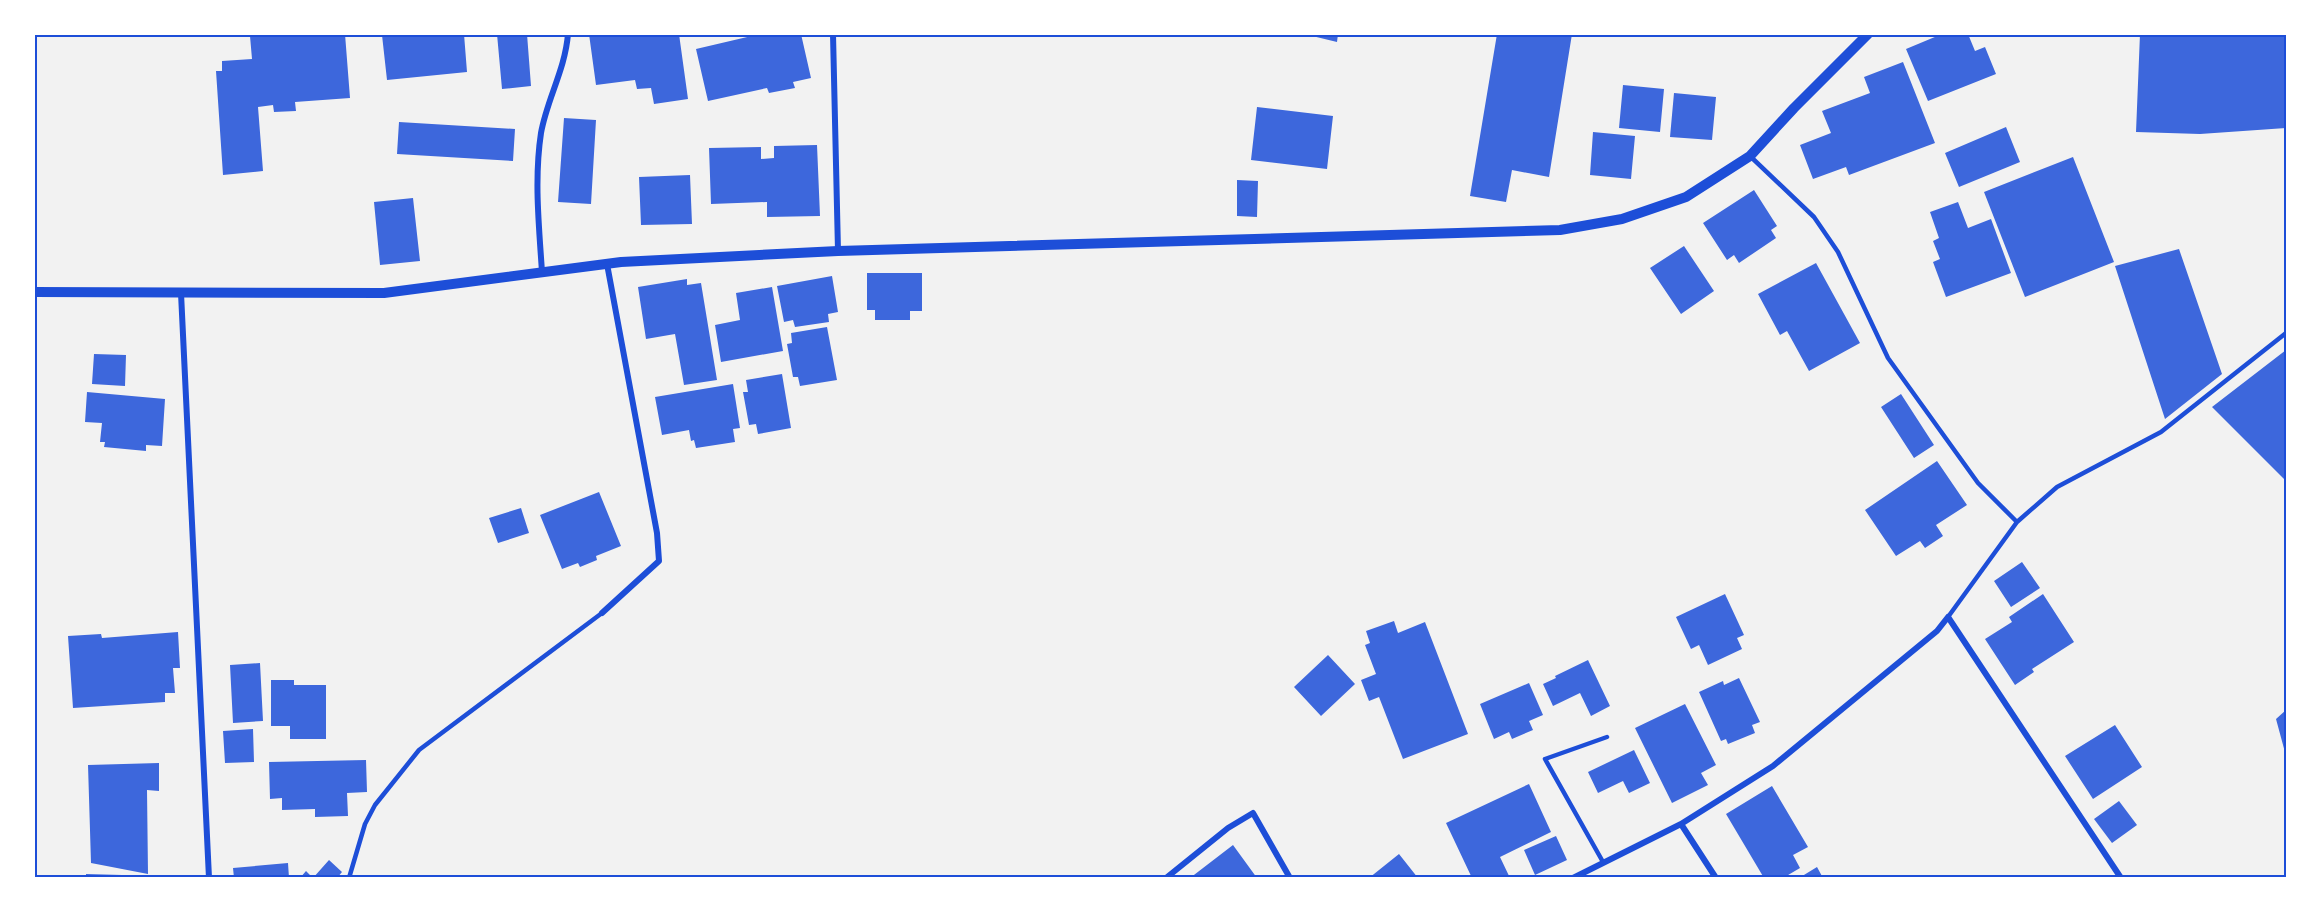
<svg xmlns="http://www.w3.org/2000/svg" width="2321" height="912" font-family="Figtree,sans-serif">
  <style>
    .building { fill: #3d67dc }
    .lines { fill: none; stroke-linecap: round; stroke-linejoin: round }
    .service { stroke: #1d4ed8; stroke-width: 4.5 }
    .minor { stroke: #1d4ed8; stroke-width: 6 }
    .tertiary { stroke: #1d4ed8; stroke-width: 10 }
    .neatline { fill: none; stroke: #1d4ed8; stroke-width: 2 }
  </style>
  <rect width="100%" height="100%" fill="#f2f2f2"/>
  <path class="building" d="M261 34H345L350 98 295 102 296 111 274 112 273 105 258 107 263 171 223 175 216 71H222V61L252 59 250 36Z
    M464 34 467 72 387 80 382 35Z
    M497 34H527L531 86 502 89Z
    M589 34H679L688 99 654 104 651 88 637 89 635 80 596 85Z
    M760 34H801L811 78 793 82 795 88 769 93 767 88 708 101 696 49Z
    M1304 34H1338L1337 42Z
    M1497 34H1572L1549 177 1512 170 1506 202 1470 196Z
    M1942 34H1968L1975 51 1985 47 1996 74 1928 101 1906 49Z
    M2140 34H2286V128L2200 134 2136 132Z
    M1903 62 1935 143 1849 175 1846 167 1813 179 1800 145 1831 133 1822 111 1870 93 1864 77Z
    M1623 85 1664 89 1660 132 1619 128Z
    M1674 93 1716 97 1712 140 1670 137Z
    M1257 107 1333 116 1327 169 1251 160Z
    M564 118 596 120 591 204 558 202Z
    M399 122 515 129 513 161 397 154Z
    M2006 127 2020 162 1959 187 1945 153Z
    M1593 132 1635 136 1631 179 1590 175Z
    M817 145 820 216 767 217V202L711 204 709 148 761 147V159L774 158V146Z
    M2073 157 2114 262 2025 297 1984 192Z
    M690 175 692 224 641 225 639 177Z
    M1237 180 1258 181 1257 217 1237 216Z
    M1754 190 1777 226 1771 230 1776 238 1739 263 1734 255 1727 260 1703 223Z
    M413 198 420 261 380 265 374 202Z
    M1958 202 1968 228 1991 219 2011 273 1946 297 1933 262 1940 259 1933 241 1939 238 1930 212Z
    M1684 246 1714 291 1681 314 1650 268Z
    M2179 249 2222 374 2165 419 2115 266Z
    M1816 263 1860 343 1809 371 1787 331 1780 335 1758 294Z
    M867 273H922V311H910V320H875V310H867Z
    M832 276 838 312 828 314 829 322 795 327 793 320 784 322 777 286Z
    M687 279V285L701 283 717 380 684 385 675 334 646 339 638 287Z
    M772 287 783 351 721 362 715 325 740 320 736 293Z
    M827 327 837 380 800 386 798 377H793L787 344 792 343 791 333Z
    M2286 350V481L2212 407Z
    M94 354 126 355 125 386 92 384Z
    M782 374 791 428 758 434 756 424 749 425 743 392H748L746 380Z
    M733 384 740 428 733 429 735 442 696 448 694 440 691 441 689 430 662 435 655 397Z
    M87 392 165 399 162 446 146 445V451L104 447 105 442H100L102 423 85 422Z
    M1901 394 1934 445 1914 458 1881 407Z
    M1937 461 1967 505 1936 525 1943 536 1925 548 1920 541 1896 556 1865 510Z
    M599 492 621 546 596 556 597 560 580 567 578 563 562 569 540 515Z
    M521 508 529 533 498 543 489 518Z
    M2022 562 2040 588 2011 607 1994 581Z
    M1725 594 1744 635 1737 638 1742 649 1708 665 1699 645 1691 649 1676 617Z
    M2043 594 2074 642 2032 669 2034 672 2015 685 1985 639 2012 622 2009 617Z
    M1394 621 1398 633 1425 622 1468 734 1403 759 1379 697 1369 701 1361 680 1376 674 1365 645 1370 643 1366 631Z
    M178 632 180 668H173L175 693H165V702L73 708 68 636 101 634 102 638Z
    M1328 655 1355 684 1321 716 1294 687Z
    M1588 660 1610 706 1591 716 1580 693 1553 706 1543 684 1556 678 1555 676Z
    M260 663 263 721 233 723 230 665Z
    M1739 678 1760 722 1752 725 1755 733 1728 744 1726 739 1721 741 1699 692 1723 681 1724 685Z
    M271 680H294V685H326V739H290V726H271Z
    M1529 683 1543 715 1529 721 1533 730 1512 739 1509 732 1494 739 1480 704Z
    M1685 704 1716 765 1701 773 1708 785 1672 803 1635 728Z
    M2286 710V756L2276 719Z
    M2115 725 2142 767 2093 799 2065 756Z
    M253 729 254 762 225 763 223 731Z
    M1634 750 1650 783 1629 793 1623 781 1598 793 1588 772Z
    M366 760 367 792 347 793 348 816 315 817V809L282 810V798L270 799 269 762Z
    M159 763V791L147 790 148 874 91 863 88 765Z
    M1529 784 1551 832 1500 857 1510 878H1472L1446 823Z
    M1772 786 1808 847 1793 855 1800 868 1783 878H1764L1726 814Z
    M2119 801 2137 825 2112 843 2094 819Z
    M1556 836 1567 860 1535 875 1524 850Z
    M1233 845 1257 878H1190Z
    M1399 854 1418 878H1369Z
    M329 860 342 872 337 878H313Z
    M288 863 289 878H234L233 868Z
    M1817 867 1823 878H1799Z
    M306 871 313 878H300Z
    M86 874 122 875V878H86Z"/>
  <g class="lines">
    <path class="service" d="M1751 157 1814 217 1838 252 1888 358 1978 483 2017 522 1948 617
      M2017 522 2057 487 2161 432 2286 333
      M1603 862 1545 759 1607 737
      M349 878 365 824 375 805 419 750 602 613"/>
    <path class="minor" d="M833 34 838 251
      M542 272C539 226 534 179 541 133 547 99 565 70 568 34
      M181 293 209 878
      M602 613 659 561 657 533 607 264
      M1681 824 1773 766 1937 631 1948 617 2121 878
      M1166 878 1228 828 1253 813 1290 878
      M1573 878 1681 824 1716 878"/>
    <path class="tertiary" d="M34 292 384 293 621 262 838 251 1560 230 1622 219 1686 197 1750 156 1794 108 1868 34"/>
  </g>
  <rect width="2321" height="912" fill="none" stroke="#ffffff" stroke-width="72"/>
  <rect x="36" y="36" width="2249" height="840" class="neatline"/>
</svg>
